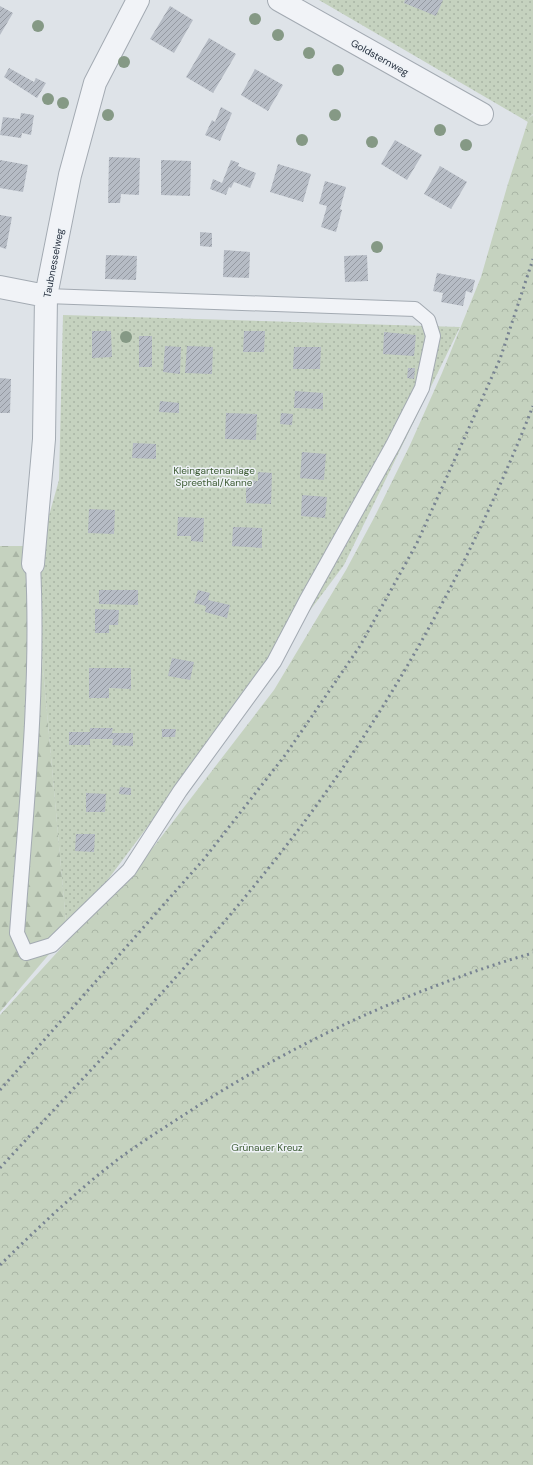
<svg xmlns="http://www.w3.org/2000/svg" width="533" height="1465" font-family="'DM Sans',sans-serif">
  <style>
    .forest { fill: url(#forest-firs) }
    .park { fill: url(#park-crowns) }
    .garden { fill: url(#garden-dots) }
    .building { fill: url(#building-hatch) }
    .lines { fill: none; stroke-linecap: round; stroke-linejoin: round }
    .service-casing { stroke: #a3aab2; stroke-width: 16 }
    .minor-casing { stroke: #a3aab2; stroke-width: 24 }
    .service { stroke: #f1f3f7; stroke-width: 14 }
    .minor { stroke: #f1f3f7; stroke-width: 22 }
    .rail { stroke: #788392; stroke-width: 3; stroke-dasharray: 2 4; stroke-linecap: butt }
    .tree { fill: #859985 }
    .labels { text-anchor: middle; stroke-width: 3; stroke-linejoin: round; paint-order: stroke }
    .street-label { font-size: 10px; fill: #273140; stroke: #eef2f6 }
    .park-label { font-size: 10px; fill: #3d5c34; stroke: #eef2f6 }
  </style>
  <defs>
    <pattern id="forest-firs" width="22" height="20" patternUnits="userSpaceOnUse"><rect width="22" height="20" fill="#c5d2bf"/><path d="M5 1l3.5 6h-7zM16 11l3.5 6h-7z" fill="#a9b5a5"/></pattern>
    <pattern id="park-crowns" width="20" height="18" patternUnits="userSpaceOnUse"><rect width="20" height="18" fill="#c5d2bf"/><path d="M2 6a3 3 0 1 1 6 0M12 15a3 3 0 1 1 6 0" fill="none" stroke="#a9b5a5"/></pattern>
    <pattern id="garden-dots" width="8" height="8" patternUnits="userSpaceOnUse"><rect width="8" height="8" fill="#c5d2bf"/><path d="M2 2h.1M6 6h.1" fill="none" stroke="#a9b5a5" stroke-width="1.8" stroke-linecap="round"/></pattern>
    <pattern id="building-hatch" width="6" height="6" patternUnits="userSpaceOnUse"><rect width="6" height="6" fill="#b6bcc5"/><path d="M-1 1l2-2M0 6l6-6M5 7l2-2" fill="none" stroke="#9499a1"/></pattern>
  </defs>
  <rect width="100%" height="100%" fill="#dee3e8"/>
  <path class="forest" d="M0 546H26L34 569 67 933 0 1012Z"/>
  <path class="park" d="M533 115V1465H0V1015L155 845 274 690 346 570 375 516 410 445 442 373 481 277 507 187 529 118Z"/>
  <path class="garden" d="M319 0H533V114L529 118 528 122Z
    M63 315 460 327 344 565 67 934 34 569 59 480Z"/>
  <path class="building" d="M405 0H443L436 16 404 3Z
    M0 6 13 13 0 35Z
    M170 6 193 20 174 53 150 39Z
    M209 38 236 54 213 93 186 77Z
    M9 68 34 82 36 78 46 83 37 98 4 77Z
    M255 69 283 85 268 111 241 95Z
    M221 107 232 113 220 141 205 135 212 120 215 122Z
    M21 113 34 115 31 135 22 133 21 138 0 135 3 117 20 119Z
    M395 140 422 155 407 180 381 164Z
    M109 157 140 158 139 195 121 194 120 203H108Z
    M0 160 28 165 23 192 0 188Z
    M161 160 191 161 190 196 161 195Z
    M231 160 239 163 238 166 256 173 250 188 234 182 231 188 229 187 226 195 210 189 213 179 222 183Z
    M278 164 311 174 303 202 270 192Z
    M440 166 467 182 451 209 424 194Z
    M325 181 346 187 340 209 342 210 336 232 321 227 327 206 319 204Z
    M0 215 12 217 6 249 0 247Z
    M200 232 212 233V247L200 246Z
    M224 250 250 252 249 278 223 277Z
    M106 255 137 256 136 280 105 279Z
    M367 255 368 281 345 282 344 256Z
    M437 273 475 280 472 293 466 291 463 306 441 302 443 293 433 291Z
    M92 331H111L112 357 92 358Z
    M244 331H265L264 352H243Z
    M384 332 416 335 414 356 383 354Z
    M139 336H152V367H139Z
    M165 346 181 347 180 374 163 372Z
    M187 346 213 347 212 374 185 373Z
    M294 347H321L320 369H293Z
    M408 368H415L414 379 407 378Z
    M0 378 11 379 10 413H0Z
    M295 391 323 393V409L294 408Z
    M160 401 179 403V413L159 412Z
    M226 413 257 414 256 440 225 439Z
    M281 413 293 414 292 425 280 424Z
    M133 443 156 444V459L132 458Z
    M302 452 326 454 324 480 300 478Z
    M258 472 272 473 271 504 246 503V480L258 481Z
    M302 495 327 497 325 518 301 516Z
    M89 509 115 510 114 534 88 533Z
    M178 517 204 518 203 542 191 541V536H177Z
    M233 527 262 528V548L232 546Z
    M99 590H138V605L99 604Z
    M198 590 210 593 208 600 230 605 227 618 205 612 206 606 194 603Z
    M95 609 119 610 118 625H109V633H95Z
    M172 658 194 662 190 680 168 676Z
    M89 668H131V689L109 688V698H89Z
    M90 728H113L112 733H133V746L112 745 113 739H90V745H69V732H90Z
    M162 729H176L175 737H162Z
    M120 787 131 788V795L119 794Z
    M86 793 106 794 105 812H86Z
    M76 834H95L94 852 75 851Z"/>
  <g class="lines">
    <defs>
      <path id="service" d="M33 564C39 687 26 811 17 933L26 953 52 945 129 870 180 791 274 662 306 601 393 445 422 388 433 336 428 320 415 309 46 296"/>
      <path id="minor" d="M279 0 482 114
        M0 287 46 296
        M33 564 44 439 46 296 70 175 95 83 138 0"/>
    </defs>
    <use href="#service" class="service-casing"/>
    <use href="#minor" class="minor-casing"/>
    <use href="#service" class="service"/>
    <use href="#minor" class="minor"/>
    <path class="rail" d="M0 1090 204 859 286 754 360 646 417 543 500 359 533 259
      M0 1168C101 1058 209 948 299 829 396 700 474 556 533 406
      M0 1265C36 1230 72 1195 112 1164 136 1145 164 1128 190 1111 268 1060 350 1018 438 985 469 973 501 962 533 953"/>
  </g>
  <g class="tree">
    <circle cx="255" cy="19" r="6"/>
    <circle cx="38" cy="26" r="6"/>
    <circle cx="278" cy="35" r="6"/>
    <circle cx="309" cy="53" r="6"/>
    <circle cx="124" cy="62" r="6"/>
    <circle cx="338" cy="70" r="6"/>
    <circle cx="48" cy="99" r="6"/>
    <circle cx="63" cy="103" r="6"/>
    <circle cx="108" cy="115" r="6"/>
    <circle cx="335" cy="115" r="6"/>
    <circle cx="440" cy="130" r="6"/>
    <circle cx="302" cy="140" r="6"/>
    <circle cx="372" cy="142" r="6"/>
    <circle cx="466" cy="145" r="6"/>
    <circle cx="377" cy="247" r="6"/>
    <circle cx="126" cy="337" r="6"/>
  </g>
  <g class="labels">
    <g class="street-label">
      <text transform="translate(380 57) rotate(29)" y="4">Goldsternweg</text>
      <text transform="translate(53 263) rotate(-79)" y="4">Taubnesselweg</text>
    </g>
    <g class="park-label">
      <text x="214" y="474">Kleingartenanlage<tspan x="214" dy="12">Spreethal/Kanne</tspan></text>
      <text x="267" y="1151">Grünauer Kreuz</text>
    </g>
  </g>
</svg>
